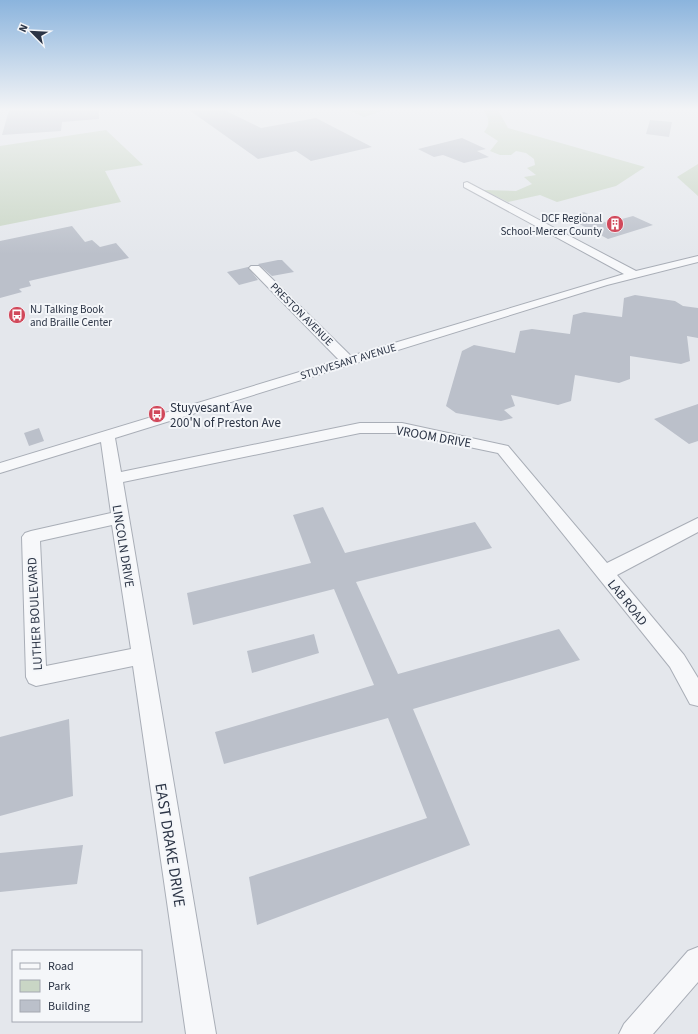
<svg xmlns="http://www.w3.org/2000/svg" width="698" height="1034" font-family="'Source Sans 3',sans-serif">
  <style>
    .green { fill: #c9d6c5 }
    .building { fill: #bbc0ca }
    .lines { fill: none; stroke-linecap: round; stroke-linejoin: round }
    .street-casing { stroke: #a9aeb7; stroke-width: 2 }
    .street { fill: #f7f8fa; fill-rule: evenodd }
    .labels { text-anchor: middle; stroke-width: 4; stroke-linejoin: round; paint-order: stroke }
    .far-poi-label { font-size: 11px; fill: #2b3445; stroke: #f4f6f9; text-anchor: end }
    .far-street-label { font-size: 11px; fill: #2b3445; stroke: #f4f6f9 }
    .poi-label { font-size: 13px; fill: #2b3445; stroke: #f4f6f9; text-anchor: start }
    .street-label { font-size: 13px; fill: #2b3445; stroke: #f4f6f9 }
    .near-street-label { font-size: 16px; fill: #2b3445; stroke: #f4f6f9 }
  </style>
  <rect width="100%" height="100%" fill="#e4e7ec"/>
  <path class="green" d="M348 110H385L364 117Z
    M483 110H498L508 128 645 167 616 186 557 202 540 195 508 202 483 190 516 191 532 184 524 177 536 175 527 168 535 165 534 159 526 153 516 151 511 155H500L490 151 498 141 484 132C491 124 489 117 483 110Z
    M106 130 143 165 105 171 121 202 0 226V146Z
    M698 164V196L677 177Z"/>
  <path class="building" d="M9 110H99V119L62 122 61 131 2 135Z
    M189 110H224L261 128 316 118 372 147 311 161 296 151 258 159Z
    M650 120 672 122 669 137 646 134Z
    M462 138 486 149 477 151 489 157 464 163 443 155 434 157 418 149Z
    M584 212 607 223 633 216 653 225 608 239 566 217Z
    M72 226 85 242 92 240 100 247 116 243 129 258 29 281 31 286 19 289 22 292 0 298V241Z
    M278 260H282L294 272 272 276 258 264Z
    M248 267 258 280 239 285 227 272Z
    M635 295 675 301 683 306 698 308V338L687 336 690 361 681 364 630 356V379L619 383 575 375 571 401 558 405 511 395 515 406 504 410 513 418 501 421 456 413 446 406 462 351 474 345 515 353 520 331 532 329 570 334 573 315 584 312 622 317 624 298Z
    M698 404V441L689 444 654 419Z
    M39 428 44 441 29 446 24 433Z
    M323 507 345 553 475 522 492 548 356 582 398 674 559 629 580 660 413 709 470 845 257 925 249 877 427 818 388 718 224 764 215 732 374 685 334 589 193 625 187 593 311 563 293 515Z
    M314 634 319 653 252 673 247 651Z
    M69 719 73 796 0 816V737Z
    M83 845 77 884 0 892V853Z"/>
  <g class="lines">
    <defs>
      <path id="street" d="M467 182 636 271 698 256V262L607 285 115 438 121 472 360 423H402L508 446 607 563 698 518V532L617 575 684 655 698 678V706L690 704 670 667 498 453 402 433H360L123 482 216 1034H186L133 666 36 686 29 683 26 677 22 537 25 533 31 531 111 513 101 442 0 473V463L339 360 251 270 249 268 251 266H259L351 356 624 274 464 187V183ZM112 525 131 649 46 666 40 541Z
        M698 947V982L653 1034H619L624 1024 688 951Z"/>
    </defs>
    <use href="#street" class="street-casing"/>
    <use href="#street" class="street"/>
  </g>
  <linearGradient id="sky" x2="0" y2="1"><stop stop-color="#8bb4dd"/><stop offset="0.43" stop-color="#f3f4f6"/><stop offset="1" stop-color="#f3f4f6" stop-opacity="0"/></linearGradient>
  <rect width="698" height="254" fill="url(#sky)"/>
  <defs>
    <symbol id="building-disc" viewBox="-11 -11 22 22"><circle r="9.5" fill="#d1495b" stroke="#f4f6f9"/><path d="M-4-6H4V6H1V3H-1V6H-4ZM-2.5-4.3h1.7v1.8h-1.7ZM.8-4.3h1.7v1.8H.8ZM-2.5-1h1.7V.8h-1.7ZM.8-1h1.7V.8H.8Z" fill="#fff"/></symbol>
    <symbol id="bus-disc" viewBox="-11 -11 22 22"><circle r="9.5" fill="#d1495b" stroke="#f4f6f9"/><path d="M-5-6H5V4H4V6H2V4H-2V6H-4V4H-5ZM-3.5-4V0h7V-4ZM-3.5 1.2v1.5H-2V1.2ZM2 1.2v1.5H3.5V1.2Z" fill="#fff"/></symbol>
  </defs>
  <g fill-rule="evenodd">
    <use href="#building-disc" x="605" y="214" width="20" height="20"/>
    <use href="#bus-disc" x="7" y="305" width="20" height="20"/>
    <use href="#bus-disc" x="147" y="404" width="20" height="20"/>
  </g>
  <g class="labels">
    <g class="far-poi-label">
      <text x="602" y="222">DCF Regional<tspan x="602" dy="13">School-Mercer County</tspan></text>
      <text x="30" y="313" text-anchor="start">NJ Talking Book<tspan x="30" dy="13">and Braille Center</tspan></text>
    </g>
    <g class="far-street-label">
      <text transform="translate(302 314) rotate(45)" y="4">PRESTON AVENUE</text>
      <text transform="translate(348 361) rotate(-17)" y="4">STUYVESANT AVENUE</text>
    </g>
    <g class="poi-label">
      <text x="170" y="412">Stuyvesant Ave<tspan x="170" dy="15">200'N of Preston Ave</tspan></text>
    </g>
    <g class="street-label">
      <text transform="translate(434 436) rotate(10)" y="5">VROOM DRIVE</text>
      <text transform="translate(124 546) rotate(81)" y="5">LINCOLN DRIVE</text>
      <text transform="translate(628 602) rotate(51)" y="5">LAB ROAD</text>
      <text transform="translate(34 614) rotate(-93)" y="5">LUTHER BOULEVARD</text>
    </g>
    <g class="near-street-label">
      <text transform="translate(171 845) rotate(81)" y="6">EAST DRAKE DRIVE</text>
    </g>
  </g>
  <rect x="12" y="950" width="130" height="72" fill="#f4f6f9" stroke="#a4a8b1"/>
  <rect x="20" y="963" width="20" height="6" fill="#f7f8fa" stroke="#a4a8b1"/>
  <text x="48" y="970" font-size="12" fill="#2b3445">Road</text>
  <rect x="20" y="980" width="20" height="12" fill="#c9d6c5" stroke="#a4a8b1"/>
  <text x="48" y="990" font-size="12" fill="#2b3445">Park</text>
  <rect x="20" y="1000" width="20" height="12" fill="#bbc0ca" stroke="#a4a8b1"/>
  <text x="48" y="1010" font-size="12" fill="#2b3445">Building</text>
  <g transform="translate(32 32) rotate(294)" stroke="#f4f6f9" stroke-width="3" paint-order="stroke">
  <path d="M0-3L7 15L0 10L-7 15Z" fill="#2b3445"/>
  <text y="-6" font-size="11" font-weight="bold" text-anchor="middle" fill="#2b3445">N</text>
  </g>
</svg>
